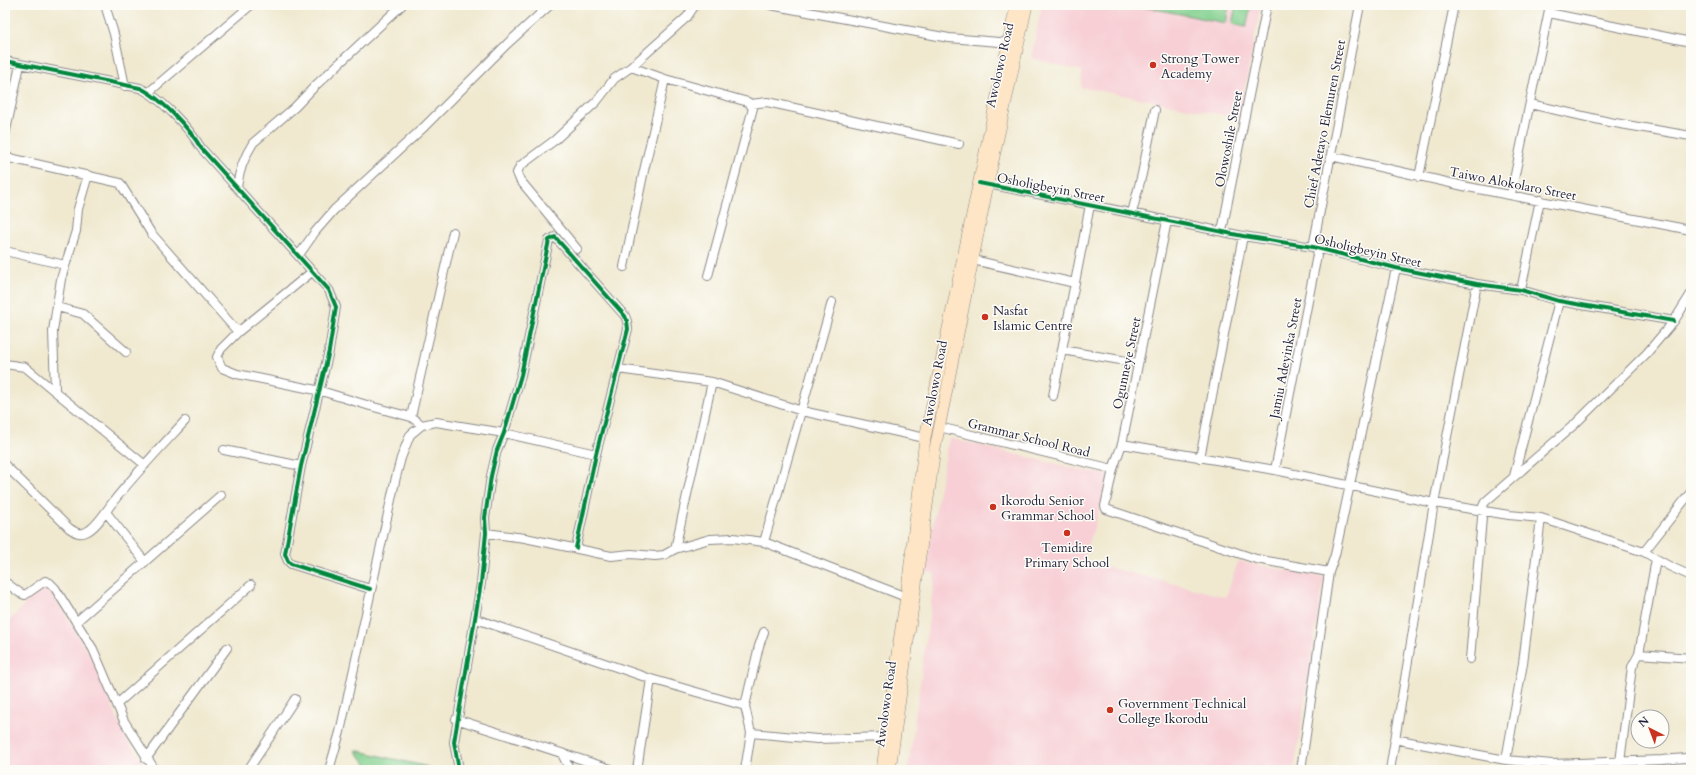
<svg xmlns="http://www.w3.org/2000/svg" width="1696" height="775" font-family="Cardo,serif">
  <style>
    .built { fill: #f7cfd5 }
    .green { fill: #82d08e; stroke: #527964 }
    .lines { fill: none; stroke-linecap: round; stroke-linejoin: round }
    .minor-casing { stroke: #898686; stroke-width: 10 }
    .secondary-casing { stroke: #898686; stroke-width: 12 }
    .minor { stroke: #fff; stroke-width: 8 }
    .secondary { stroke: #fde5c5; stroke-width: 11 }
    .cycleway-casing { stroke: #fdfcf7; stroke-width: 6 }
    .cycleway { stroke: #00873e; stroke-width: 4 }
    .poi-dot { fill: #c8321e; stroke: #fdfcf7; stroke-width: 1.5 }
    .labels { text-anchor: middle; stroke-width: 3; stroke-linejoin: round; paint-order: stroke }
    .poi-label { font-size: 13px; fill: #22223b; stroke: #fdfcf7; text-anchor: start }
    .street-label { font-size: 13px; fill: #22223b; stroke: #fdfcf7 }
  </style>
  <rect width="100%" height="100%" fill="#fdfcf7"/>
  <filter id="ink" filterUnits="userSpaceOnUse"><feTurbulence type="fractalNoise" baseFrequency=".025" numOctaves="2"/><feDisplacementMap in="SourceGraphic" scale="8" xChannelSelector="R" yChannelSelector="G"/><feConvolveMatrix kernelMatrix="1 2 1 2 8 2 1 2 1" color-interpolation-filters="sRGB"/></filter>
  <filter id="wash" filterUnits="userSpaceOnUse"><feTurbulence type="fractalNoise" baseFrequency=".012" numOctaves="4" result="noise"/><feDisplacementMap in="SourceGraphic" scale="16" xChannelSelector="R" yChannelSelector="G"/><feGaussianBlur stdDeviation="0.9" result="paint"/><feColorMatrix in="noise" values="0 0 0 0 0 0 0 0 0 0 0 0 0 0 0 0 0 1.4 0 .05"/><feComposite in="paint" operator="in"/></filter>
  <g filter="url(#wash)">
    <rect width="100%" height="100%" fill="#f0e9d0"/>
    <path class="built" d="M1042 5H1261L1239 118 1081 87 1082 71 1031 58Z
      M949 438 1086 471 1108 474 1098 515 1083 561 1226 597 1238 561 1324 577 1294 770H908L935 574 926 572 932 529Z
      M45 584 53 593 92 659 126 738 148 770H5V625Z"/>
    <path class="green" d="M1134 5H1229L1226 23Z
      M1236 5H1251L1246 27 1232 24Z
      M355 750 428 767 430 770H371Z"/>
  </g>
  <g filter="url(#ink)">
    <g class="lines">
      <defs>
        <path id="minor" d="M105 5 114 34 125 86
          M770 5 949 38 1012 43
          M1549 13 1691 42
          M5 61 140 88C160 97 190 129 201 148L329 290 336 307 329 351 301 466 285 554 288 561 291 564 370 589
          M631 67 665 79 748 102 753 108 708 276
          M149 92 251 5
          M751 104 767 102 959 144
          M1530 104 1609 122 1691 136
          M5 135 20 65
          M1331 156 1468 187 1691 230
          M5 157 120 183 151 233 238 332
          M1419 177 1454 5
          M983 183 1243 236 1313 247 1396 268 1477 284 1521 290 1559 301 1674 321
          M237 187C239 171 244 157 253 143L295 107 316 85 402 5
          M1511 194 1550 5
          M1132 213 1142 174 1155 110
          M1167 221 1122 444 1113 469 1105 506 1106 509 1256 559 1329 572
          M1222 231 1267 5
          M1313 247 1360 5
          M577 249 520 180 517 173 520 166 555 140 597 101 614 79 631 67 687 17 695 5
          M5 251 65 265
          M299 255 315 232 334 210 424 127 507 44 550 5
          M973 260 1075 283
          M624 267 643 175 665 79
          M313 271 238 332 221 349 217 357 222 368 237 374 321 391 370 406 411 417 422 425
          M1521 290 1540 200
          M57 307 83 314 126 352
          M1062 350 1138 363
          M5 364 25 367 145 465
          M618 369 712 382 802 411 925 438
          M55 390 53 331 61 279 76 231 78 209 88 175
          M1053 396 1090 205
          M411 417 453 232
          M939 427 1113 469
          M1122 444 1275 470 1434 503 1509 515 1541 518 1644 552 1669 566 1691 576
          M224 450 301 466
          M1200 458 1243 236
          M5 465 69 528C75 532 79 535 86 532 97 527 105 512 113 502 135 474 160 448 185 421
          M1275 470 1318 250
          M1514 476 1559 301
          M106 512 145 562
          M486 533 525 538 611 556 631 554 655 556 664 555 675 549 710 539 733 538 764 542 906 597
          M764 542 832 302
          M675 549 712 382
          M1644 552 1691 492
          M5 582 20 593 25 595 45 581 50 583 55 588 93 649 124 721 155 770
          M476 619 651 679 745 706
          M76 622 221 495
          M1639 654 1691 658
          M1470 659 1483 506 1485 502 1575 424 1647 353 1674 321 1691 294
          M117 704 251 585
          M456 719 614 770
          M751 733 817 739 887 737
          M1394 739 1506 760 1552 764 1662 760 1686 758 1691 756
          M562 754 570 770
          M146 759 227 648
          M1506 760 1523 663 1541 518
          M1620 762 1632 667 1639 654 1656 559
          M248 770 295 699
          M329 770 340 732 396 477 401 458 410 435 422 425 436 422 504 433 596 454
          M459 770 454 742 481 583 486 533 485 518 491 476 497 450 504 433 521 375 549 240 555 237 625 316 627 321 628 329 596 454 576 548
          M637 770 651 679
          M745 770 751 733 745 706 759 646 764 632
          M1301 770 1329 572 1335 555 1396 268
          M1390 770 1434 503 1477 284"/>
        <path id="secondary" d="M882 770 898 647 906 597 925 438 1016 5
          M890 770 935 449 988 184 1027 5"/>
      </defs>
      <use href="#minor" class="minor-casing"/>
      <use href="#secondary" class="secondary-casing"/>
      <use href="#minor" class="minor"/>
      <use href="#secondary" class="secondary"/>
      <defs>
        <path id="cycleway" d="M5 61 140 88C160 97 190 129 201 148L329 290 336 307 329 351 301 466 285 554 288 561 291 564 370 589
          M979 183 1243 236 1313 247 1396 268 1477 284 1521 290 1559 301 1674 321
          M459 770 454 742 481 583 486 533 485 518 491 476 497 450 504 433 521 375 549 240 555 237 625 316 627 321 628 329 596 454 576 548"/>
      </defs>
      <use href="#cycleway" class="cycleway-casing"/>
      <use href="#cycleway" class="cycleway"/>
    </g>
  </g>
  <g class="poi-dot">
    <circle cx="1153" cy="65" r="4"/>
    <circle cx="985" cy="317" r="4"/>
    <circle cx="993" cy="507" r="4"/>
    <circle cx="1067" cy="533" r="4"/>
    <circle cx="1110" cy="710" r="4"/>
  </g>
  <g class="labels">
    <g class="poi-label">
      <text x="1161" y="63">Strong Tower<tspan x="1161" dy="15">Academy</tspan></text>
      <text x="993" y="315">Nasfat<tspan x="993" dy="15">Islamic Centre</tspan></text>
      <text x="1001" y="505">Ikorodu Senior<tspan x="1001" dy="15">Grammar School</tspan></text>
      <text x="1067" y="552" text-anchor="middle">Temidire<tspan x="1067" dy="15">Primary School</tspan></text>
      <text x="1118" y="708">Government Technical<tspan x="1118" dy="15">College Ikorodu</tspan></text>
    </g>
    <g class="street-label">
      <text transform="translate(999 65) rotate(-77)" y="5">Awolowo Road</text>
      <text transform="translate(1324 124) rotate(-79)" y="5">Chief Adetayo Elemuren Street</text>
      <text transform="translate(1228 139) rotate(-79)" y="5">Olowoshile Street</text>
      <text transform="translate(1513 183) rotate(11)" y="5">Taiwo Alokolaro Street</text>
      <text transform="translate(1051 187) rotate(11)" y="5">Osholigbeyin Street</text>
      <text transform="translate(1368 250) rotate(13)" y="5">Osholigbeyin Street</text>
      <text transform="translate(1285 358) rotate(-79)" y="5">Jamiu Adeyinka Street</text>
      <text transform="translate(1126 363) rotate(-78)" y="5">Ogunneye Street</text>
      <text transform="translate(934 383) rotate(-79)" y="5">Awolowo Road</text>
      <text transform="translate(1029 437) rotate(14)" y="5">Grammar School Road</text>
      <text transform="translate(885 704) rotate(-82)" y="5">Awolowo Road</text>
    </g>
  </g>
  <rect width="1696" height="775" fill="none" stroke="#fdfcf7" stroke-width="20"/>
  <g transform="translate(1650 729) rotate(318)"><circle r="19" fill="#fdfcf7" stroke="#a5a5ac"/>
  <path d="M0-3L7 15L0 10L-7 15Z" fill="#c8321e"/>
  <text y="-6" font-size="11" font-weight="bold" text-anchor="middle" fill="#22223b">N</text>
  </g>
</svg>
